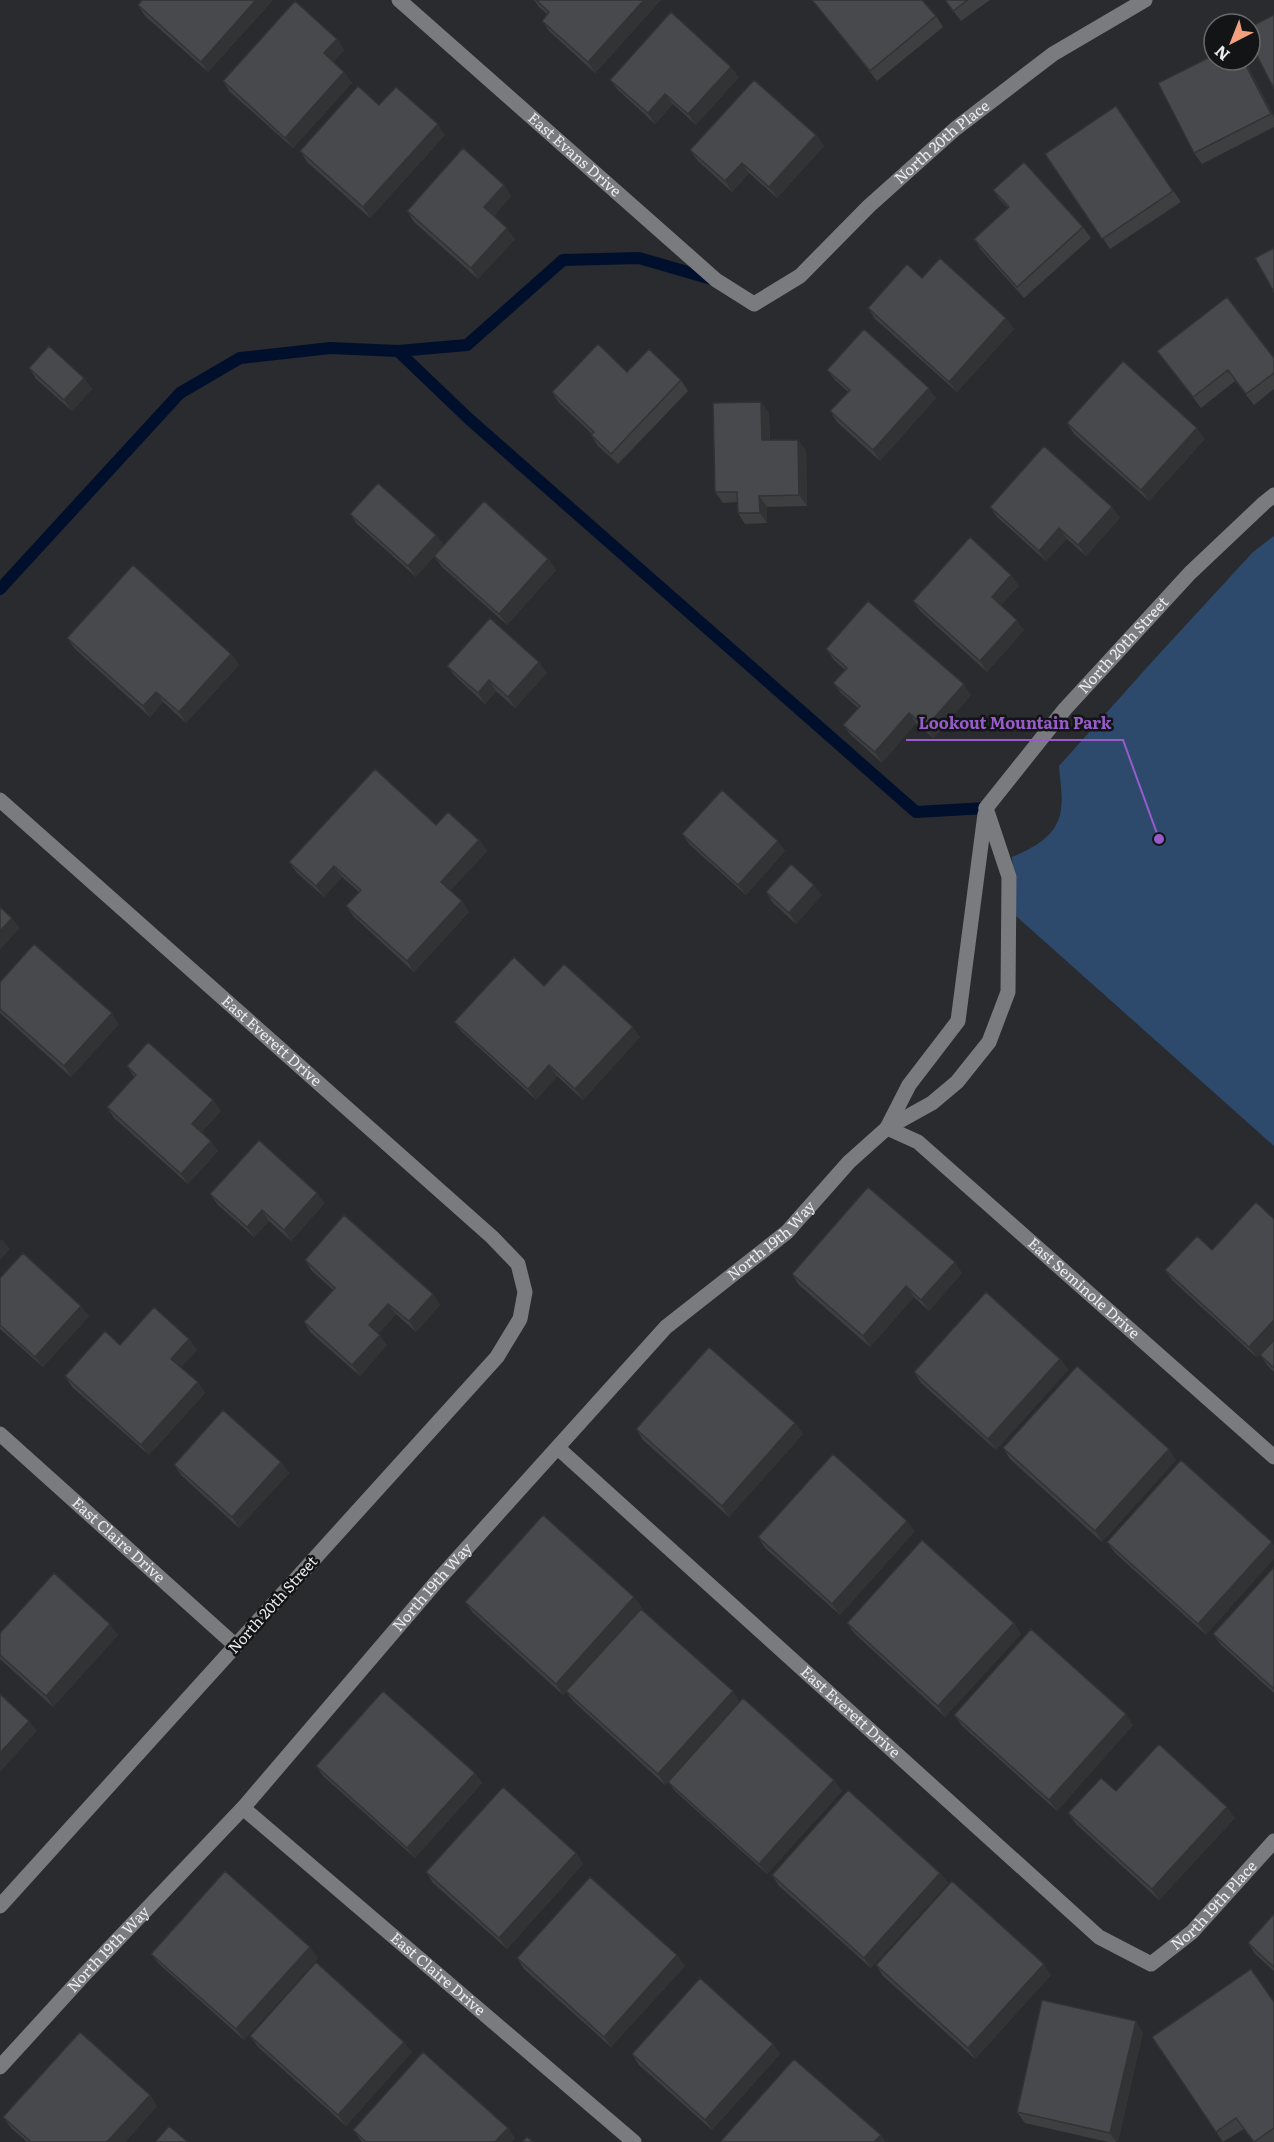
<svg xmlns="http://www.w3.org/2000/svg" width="1274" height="2142" font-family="Literata,serif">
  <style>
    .green { fill: #2d4a6d }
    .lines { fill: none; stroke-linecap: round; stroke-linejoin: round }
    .stream { stroke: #00102c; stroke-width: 12 }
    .minor { stroke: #797b7e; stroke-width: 15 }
    .wall { fill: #3d3f41 }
    .shaded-wall { fill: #323335 }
    .building { fill: #47494c; stroke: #323335; stroke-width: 1.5 }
    .labels { text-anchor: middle; stroke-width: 5; stroke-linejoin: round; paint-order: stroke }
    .street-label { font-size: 15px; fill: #eaebed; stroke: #131415 }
    .leader { fill: none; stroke: #975cca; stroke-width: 2 }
    .callout-dot { fill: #975cca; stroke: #131415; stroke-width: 2 }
    .callout-label { font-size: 16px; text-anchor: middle; font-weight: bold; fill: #975cca; stroke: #131415; stroke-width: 5; stroke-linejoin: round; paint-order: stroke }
  </style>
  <rect width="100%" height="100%" fill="#292b2e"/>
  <path class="green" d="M1274 536V1146L1016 916 1012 857C1033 848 1058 836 1061 809 1063 796 1060 780 1059 766L1150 664 1253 552Z"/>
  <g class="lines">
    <path class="stream" d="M398 351 469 419 916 812 986 808
      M0 589 180 393 240 358 330 348 398 351 467 345 563 260 639 258 715 280"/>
    <g class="minor">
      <path id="s1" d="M399 0 716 280 754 304 800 276 869 206 955 129 1053 54 1145 0"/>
      <path id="s2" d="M0 800 492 1237 518 1264 525 1292 520 1319 497 1357 0 1906"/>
      <path id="s3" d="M986 808 1065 709 1190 573 1264 503 1274 495"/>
      <path id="s4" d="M887 1128 918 1142 1274 1457"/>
      <path d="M887 1128 909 1085 958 1021 985 814"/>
      <path id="s5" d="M0 1434 236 1646"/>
      <path id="s6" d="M558 1448 1099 1937 1151 1964 1192 1932 1274 1841"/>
      <path id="s7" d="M243 1808 634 2142"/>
      <path id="s8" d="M0 2067 83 1976 243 1808 438 1580 666 1327 787 1232 849 1162 887 1128 932 1103 957 1082 989 1042 1008 992 1009 877 986 808"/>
    </g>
  </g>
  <path class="wall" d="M142 0H273L208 72 145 16 138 5Z
    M534 0H661L595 73 549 31 542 21 548 15 539 7Z
    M812 0 936 16 943 27 877 81Z
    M945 0H990L961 21Z
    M337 39 344 50 333 62 344 72 352 83 293 148 230 92 223 81Z
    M1214 60H1245L1274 116V127L1202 164 1194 153Z
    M739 77 696 125 673 104 655 124 618 90 610 80Z
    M379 105 445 135 370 218 307 162 300 151Z
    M1116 106 1181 202 1110 249 1045 154Z
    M816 135 824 146 777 198 749 173 732 192 698 161 690 150Z
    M504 185 511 196 494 216 515 239 478 279 414 222 407 211Z
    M993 190 1083 227 1091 238 1024 298 981 250 974 239 1008 208 1000 200Z
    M922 278 1006 318 1014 329 957 392 875 319 868 308Z
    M1157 351 1274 358V389L1254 405 1235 381 1201 408Z
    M29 368 84 378 92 389 72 411 36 379Z
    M827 370 936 398 880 461 837 422 830 411 848 392 835 380Z
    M627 372 681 380 688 391 618 464 598 446 591 435 592 434 559 403 552 392Z
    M761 402 769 413 770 440 806 450 807 506 767 507V523L745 524 738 513 737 502 723 503 715 492Z
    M1067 423 1205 439 1149 501 1074 434Z
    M990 507H1112L1120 518 1086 556 1067 539 1046 561 997 517Z
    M350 514 436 535 444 546 548 559 556 570 507 625 442 567 434 556 416 577 357 524Z
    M1011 575 1019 586 1001 605 1024 630 987 672 920 611 913 601Z
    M67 638 231 654 239 665 186 723 163 702 150 717 75 649Z
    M826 649 971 695 933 738 916 723 882 763 851 735 843 725 858 708 841 693 833 683 845 670 834 660Z
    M447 666 547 673 515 708 496 691 485 704 455 676Z
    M436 825 479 840 487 851 450 891 462 901 469 912 414 972 354 917 346 906 359 892 342 877 324 897 297 873 289 862Z
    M682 834 778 841 785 851 746 895 690 845Z
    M766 892 822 895 796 924 773 903Z
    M0 982 119 1024 71 1077 0 1013Z
    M544 986 640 1037 583 1100 557 1076 536 1100 462 1032 454 1022Z
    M127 1066 213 1100 221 1111 202 1132 218 1151 188 1184 114 1118 107 1107 134 1077Z
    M210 1194 325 1203 291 1241 269 1221 254 1237 218 1205Z
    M1212 1250 1257 1358 1173 1281 1165 1270Z
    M305 1260 433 1294 440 1305 416 1332 396 1314 378 1334 387 1345 360 1376 311 1333 304 1322 333 1290 312 1271Z
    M962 1273 929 1311 914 1297 870 1347 799 1285 792 1274Z
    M0 1278 89 1316 43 1367 0 1329Z
    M189 1339 197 1350 181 1367 198 1382 205 1393 149 1455 72 1387 65 1376 120 1345Z
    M1274 1340V1372L1268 1366 1260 1355Z
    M1060 1359 1068 1370 996 1450 921 1383 914 1372Z
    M795 1423 803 1434 729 1517 643 1440 636 1429Z
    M1003 1448 1176 1460 1102 1542 1010 1459Z
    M281 1462 289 1473 239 1528 182 1476 174 1465Z
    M915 1531 840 1615 765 1548 758 1537Z
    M1107 1542H1272L1206 1635 1115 1553Z
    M1274 1567V1693L1221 1645 1213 1634Z
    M634 1597 642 1608 641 1609 740 1702 834 1780 842 1791 767 1874 676 1792 668 1782 665 1785 574 1702 566 1692 563 1695 473 1613 465 1602Z
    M847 1623H1014L1021 1634 945 1717 854 1633Z
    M0 1633 118 1635 53 1707 0 1659Z
    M954 1715 1133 1725 1057 1811 962 1726Z
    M316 1766 475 1773 482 1783 415 1858 323 1776Z
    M1116 1791 1235 1818 1159 1900 1076 1824 1068 1813Z
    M576 1853 583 1864 507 1949 433 1883 426 1872Z
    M940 1873 948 1883 871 1968 779 1886 772 1875Z
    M1274 1914V1971L1255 1954 1248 1943Z
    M151 1954 318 1958 244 2040 159 1964Z
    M677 1955 685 1966 611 2047 524 1969 517 1958Z
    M876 1965 1051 1975 975 2059 883 1976Z
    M1274 2002V2142H1253L1244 2129 1223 2142 1152 2037Z
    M1143 2032 1118 2142H1108L1025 2123 1017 2112Z
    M250 2036 412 2052 346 2126 258 2047Z
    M773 2044 780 2054 712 2130 639 2065 632 2054Z
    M150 2095 157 2106 125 2142H27L11 2128 3 2117Z
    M353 2130 515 2138 512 2142H362Z"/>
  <path class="shaded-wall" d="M256 0H273L208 72 201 62Z
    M644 0H661L595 73 588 62Z
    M337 39 344 50 331 64 324 53Z
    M1243 60H1245L1274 116V118Z
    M731 67 739 77 696 125 688 114Z
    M344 72 352 83 293 148 285 138Z
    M665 94 673 104 655 124 648 113Z
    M438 124 445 135 370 218 363 207Z
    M816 135 824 146 777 198 769 187Z
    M742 163 749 173 732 192 725 181Z
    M504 185 511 196 492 218 484 207Z
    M507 228 515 239 478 279 471 268Z
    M1006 318 1014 329 957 392 949 382Z
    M84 378 92 389 72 411 64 400Z
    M929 388 936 398 880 461 873 450Z
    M761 402 769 413 770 451 762 440Z
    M1197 428 1205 439 1149 501 1141 490Z
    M798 440 806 450 807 506 799 495Z
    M759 496 767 507V523L760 513Z
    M1112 507 1120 518 1086 556 1078 545Z
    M1059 528 1067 539 1046 561 1039 551Z
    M436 535 444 546 416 577 408 566Z
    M548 559 556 570 507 625 499 614Z
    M1011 575 1019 586 999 607 992 597Z
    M1017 620 1024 630 987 672 980 661Z
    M231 654 239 665 186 723 179 712Z
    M539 662 547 673 515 708 508 697Z
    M489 680 496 691 485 704 478 693Z
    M964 684 971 695 933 738 926 727Z
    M156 692 163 702 150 717 143 706Z
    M909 713 916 723 882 763 875 752Z
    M479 840 487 851 448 893 441 882Z
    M778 841 785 851 746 895 738 885Z
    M334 866 342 877 324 897 316 886Z
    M814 885 822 895 796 924 789 913Z
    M462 901 469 912 414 972 407 961Z
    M12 918 20 928 0 950V931Z
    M112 1013 119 1024 71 1077 64 1066Z
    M633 1027 640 1037 583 1100 575 1089Z
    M549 1065 557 1076 536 1100 528 1089Z
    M213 1100 221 1111 200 1134 192 1124Z
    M211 1141 218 1151 188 1184 181 1174Z
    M317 1193 325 1203 291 1241 284 1230Z
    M262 1210 269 1221 254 1237 247 1227Z
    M2 1239 10 1249 0 1260V1241Z
    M955 1262 962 1273 929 1311 921 1300Z
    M906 1286 914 1297 870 1347 863 1336Z
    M433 1294 440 1305 416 1332 409 1321Z
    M388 1304 396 1314 376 1336 369 1325Z
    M81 1306 89 1316 43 1367 35 1357Z
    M1274 1320V1339L1257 1358 1249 1347Z
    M380 1335 387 1345 360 1376 352 1365Z
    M189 1339 197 1350 179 1370 171 1359Z
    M1060 1359 1068 1370 996 1450 988 1439Z
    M198 1382 205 1393 149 1455 141 1445Z
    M795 1423 803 1434 729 1517 722 1506Z
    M1169 1449 1176 1460 1102 1542 1095 1531Z
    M281 1462 289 1473 239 1528 232 1517Z
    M907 1521 915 1531 840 1615 832 1604Z
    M1272 1542 1274 1545V1559L1206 1635 1198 1624Z
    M634 1597 642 1608 563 1695 556 1684Z
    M1014 1623 1021 1634 945 1717 938 1706Z
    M110 1624 118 1635 53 1707 46 1696Z
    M733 1691 740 1702 665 1785 658 1774Z
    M1126 1714 1133 1725 1057 1811 1049 1800Z
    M29 1721 37 1731 0 1772V1753Z
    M475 1773 482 1783 415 1858 407 1848Z
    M834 1780 842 1791 767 1874 759 1864Z
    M1227 1807 1235 1818 1159 1900 1152 1889Z
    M576 1853 583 1864 507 1949 499 1938Z
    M940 1873 948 1883 871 1968 864 1958Z
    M310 1947 318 1958 244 2040 236 2029Z
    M677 1955 685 1966 611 2047 604 2037Z
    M1044 1964 1051 1975 975 2059 968 2048Z
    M1136 2021 1143 2032 1118 2142H1116L1110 2133Z
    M404 2042 412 2052 346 2126 338 2115Z
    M773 2044 780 2054 712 2130 705 2120Z
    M150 2095 157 2106 125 2142H107Z
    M508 2128 515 2138 512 2142H495Z
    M881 2135 886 2142H874Z"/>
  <path class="building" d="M142 0H256L201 62 138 5Z
    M536 0H644L588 62 542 21 549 12Z
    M812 0H922L936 16 870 71Z
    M945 0H968L953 11Z
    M295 1 337 39 324 53 344 72 285 138 223 81Z
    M671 12 731 67 688 114 665 94 648 113 610 80Z
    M1274 15V89L1250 42V27Z
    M1214 55V60H1243L1271 114 1194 153 1158 83Z
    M754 80 816 135 769 187 742 163 725 181 690 150Z
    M358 86 379 105 396 87 438 124 363 207 300 151Z
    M1116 106 1173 191 1102 239 1045 154Z
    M463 148 504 185 484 207 507 228 471 268 407 211Z
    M1024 162 1083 227 1017 287 974 239 1009 207 993 190Z
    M1274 248V292L1255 258Z
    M940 258 1006 318 949 382 868 308 907 264 922 278Z
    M1227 297 1274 358V373L1246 394 1228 370 1193 397 1157 351Z
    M864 329 929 388 873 450 830 411 850 390 827 370Z
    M598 344 627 372 649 349 681 380 611 454 591 435 594 432 552 392Z
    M49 346 84 378 64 400 29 368Z
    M1123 361 1197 428 1141 490 1067 423Z
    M761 402 762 440H798L799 495 759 496 760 513H738L737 492H715L713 403Z
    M1044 446 1112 507 1078 545 1059 528 1039 551 990 507Z
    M378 483 436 535 408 566 350 514Z
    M484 501 548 559 499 614 434 556Z
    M970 537 1011 575 992 597 1017 620 980 661 913 601Z
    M133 565 231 654 179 712 156 692 143 706 67 638Z
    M868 601 964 684 926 727 909 713 875 752 843 725 860 706 833 683 847 668 826 649Z
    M490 618 539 662 508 697 489 680 478 693 447 666Z
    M375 769 436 825 448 812 479 840 441 882 462 901 407 961 346 906 361 890 334 866 316 886 289 862Z
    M722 790 778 841 738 885 682 834Z
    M791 864 814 885 789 913 766 892Z
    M0 907 12 918 0 931Z
    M34 944 112 1013 64 1066 0 1009V982Z
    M514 957 544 986 564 964 633 1027 575 1089 549 1065 528 1089 454 1022Z
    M148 1042 213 1100 192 1124 211 1141 181 1174 107 1107 136 1075 127 1066Z
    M259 1140 317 1193 284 1230 262 1210 247 1227 210 1194Z
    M868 1187 955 1262 921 1300 906 1286 863 1336 792 1274Z
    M1256 1202 1274 1219V1320L1249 1347 1165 1270 1197 1236 1212 1250Z
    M344 1215 433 1294 409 1321 388 1304 369 1325 380 1335 352 1365 304 1322 335 1288 305 1260Z
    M23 1253 81 1306 35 1357 0 1325V1278Z
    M986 1292 1060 1359 988 1439 914 1372Z
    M154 1307 189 1339 171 1359 198 1382 141 1445 65 1376 105 1331 120 1345Z
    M1274 1340V1368L1260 1355Z
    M709 1347 795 1423 722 1506 636 1429Z
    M1077 1366 1169 1449 1095 1531 1003 1448Z
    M223 1410 281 1462 232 1517 174 1465Z
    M833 1454 907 1521 832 1604 758 1537Z
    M1181 1460 1272 1542 1198 1624 1107 1542Z
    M543 1515 634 1597 556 1684 465 1602Z
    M922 1540 1014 1623 938 1706 847 1623Z
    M1274 1567V1689L1213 1634Z
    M54 1573 110 1624 46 1696 0 1655V1633Z
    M641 1609 733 1691 658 1774 566 1691Z
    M1031 1629 1126 1714 1049 1800 954 1715Z
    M383 1691 475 1773 407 1848 316 1766Z
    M0 1694 29 1721 0 1753Z
    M743 1698 834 1780 759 1864 668 1782Z
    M1159 1744 1227 1807 1152 1889 1068 1813 1101 1778 1116 1791Z
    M503 1787 576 1853 499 1938 426 1872Z
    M848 1790 940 1873 864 1958 772 1875Z
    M225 1871 310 1947 236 2029 151 1954Z
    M590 1877 677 1955 604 2037 517 1958Z
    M952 1881 1044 1964 968 2048 876 1965Z
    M1274 1914V1967L1248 1943Z
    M316 1962 404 2042 338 2115 250 2036Z
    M1251 1969 1274 2002V2128L1254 2142 1236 2118 1216 2132 1152 2037Z
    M700 1978 773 2044 705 2120 632 2054Z
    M1042 2000 1136 2021 1110 2133 1017 2112Z
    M80 2032 150 2095 107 2142H31L3 2117Z
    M423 2052 508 2128 495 2142H366L353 2130Z
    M794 2059 881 2135 874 2142H720Z
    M169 2126 188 2142H155Z
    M527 2137 533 2142H522Z"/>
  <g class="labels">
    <g class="street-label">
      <text dy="5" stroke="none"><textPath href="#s1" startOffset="717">North 20th Place</textPath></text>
      <text dy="5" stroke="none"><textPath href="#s1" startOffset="234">East Evans Drive</textPath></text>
      <text dy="5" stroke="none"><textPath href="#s3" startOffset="213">North 20th Street</textPath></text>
      <text dy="5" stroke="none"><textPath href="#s2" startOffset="363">East Everett Drive</textPath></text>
      <text dy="5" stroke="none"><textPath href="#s8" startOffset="1132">North 19th Way</textPath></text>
      <text dy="5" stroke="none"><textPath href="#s4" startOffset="255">East Seminole Drive</textPath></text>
      <text dy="5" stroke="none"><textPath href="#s5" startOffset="159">East Claire Drive</textPath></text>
      <text dy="5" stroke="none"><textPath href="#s8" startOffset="646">North 19th Way</textPath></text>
      <text transform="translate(273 1605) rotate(-48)" y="5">North 20th Street</text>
      <text dy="5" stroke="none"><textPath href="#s6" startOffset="394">East Everett Drive</textPath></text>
      <text dy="5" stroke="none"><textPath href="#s6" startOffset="874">North 19th Place</textPath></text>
      <text dy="5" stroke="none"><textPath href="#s8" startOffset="160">North 19th Way</textPath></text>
      <text dy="5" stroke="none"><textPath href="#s7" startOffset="256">East Claire Drive</textPath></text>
    </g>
  </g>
  <path class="leader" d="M1159 839L1123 740H906"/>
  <circle class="callout-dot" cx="1159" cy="839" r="6"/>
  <g class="callout-label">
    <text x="1015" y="729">Lookout Mountain Park</text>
  </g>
  <g transform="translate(1232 42) rotate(222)"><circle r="28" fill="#131415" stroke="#696a6b" stroke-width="1.5"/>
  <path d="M0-4.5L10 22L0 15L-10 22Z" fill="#f2a07f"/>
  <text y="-9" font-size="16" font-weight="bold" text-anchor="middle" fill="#eaebed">N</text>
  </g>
</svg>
